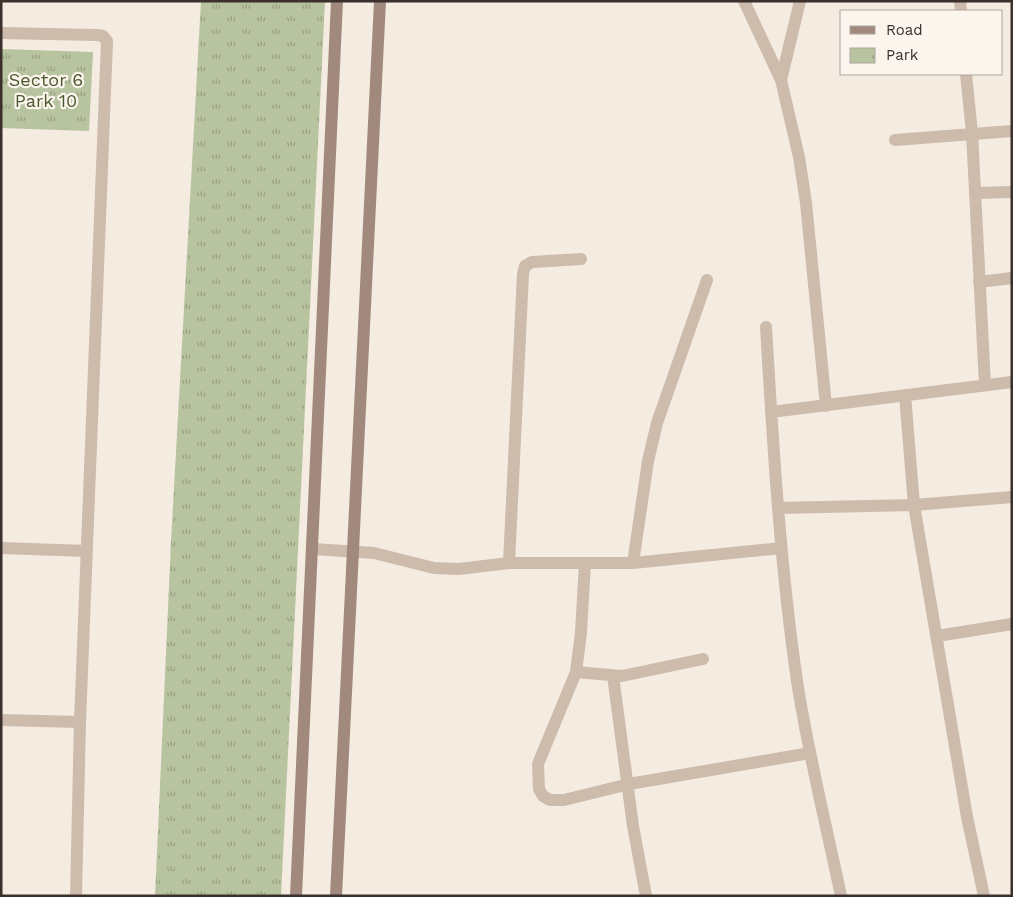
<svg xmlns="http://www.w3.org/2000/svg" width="1013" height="897" font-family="'Work Sans',sans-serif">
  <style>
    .park { fill: url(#park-tufts) }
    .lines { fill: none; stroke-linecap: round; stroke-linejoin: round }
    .street { stroke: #cdbbac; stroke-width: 12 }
    .secondary { stroke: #a18a7d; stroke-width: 12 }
    .labels { text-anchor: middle; stroke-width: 4.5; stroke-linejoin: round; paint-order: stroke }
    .park-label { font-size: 18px; fill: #4a5a2e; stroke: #fbf5ee }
  </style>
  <defs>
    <pattern id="park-tufts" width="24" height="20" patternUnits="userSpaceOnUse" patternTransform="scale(1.25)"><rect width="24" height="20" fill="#b8c4a0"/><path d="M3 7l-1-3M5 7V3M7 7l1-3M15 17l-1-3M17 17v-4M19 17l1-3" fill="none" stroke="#97a083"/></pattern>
  </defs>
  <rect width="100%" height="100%" fill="#f4ebe1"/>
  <path class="park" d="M201 1H325L281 896H155L171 542Z
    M1 49 93 52 89 131 1 128Z"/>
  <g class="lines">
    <path class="street" d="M744 1 781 80 799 157 806 203 826 406
      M960 1 961 11
      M1 33 96 35 103 36 107 41 80 722 76 896
      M966 74 972 133 985 385
      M781 80 800 1
      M895 140 1012 131
      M975 193 1012 192
      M979 282 1012 278
      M766 327C773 445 780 564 797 681 808 753 826 824 841 896
      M905 395 914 505 967 817 984 896
      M771 412 1012 382
      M778 508 914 505 1012 497
      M1 548 87 551
      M313 549 374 553 434 568 459 569 509 563H633L781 548
      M509 563 523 274 525 266 532 262 581 259
      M585 563 581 633 576 672 538 764 539 789 543 796 550 800H564L629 784 810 753
      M633 563 648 461 657 423 707 280
      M937 636 1012 624
      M576 672 622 676 703 659
      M613 676 633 826 646 896
      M1 720 80 722"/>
    <path class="secondary" d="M296 896 337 1
      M336 896 380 1"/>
  </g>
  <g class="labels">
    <g class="park-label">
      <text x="46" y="86">Sector 6<tspan x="46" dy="21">Park 10</tspan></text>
    </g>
  </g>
  <rect width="1013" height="897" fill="none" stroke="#3b302b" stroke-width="5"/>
  <rect x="840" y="10" width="162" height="65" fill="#fbf5ee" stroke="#aea6a0"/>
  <rect x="850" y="26" width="25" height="8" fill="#a18a7d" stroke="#aea6a0"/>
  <text x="886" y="35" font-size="15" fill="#3b302b">Road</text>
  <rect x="850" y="48" width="25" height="15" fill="url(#park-tufts)" stroke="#aea6a0"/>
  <text x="886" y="60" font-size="15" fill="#3b302b">Park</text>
</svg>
